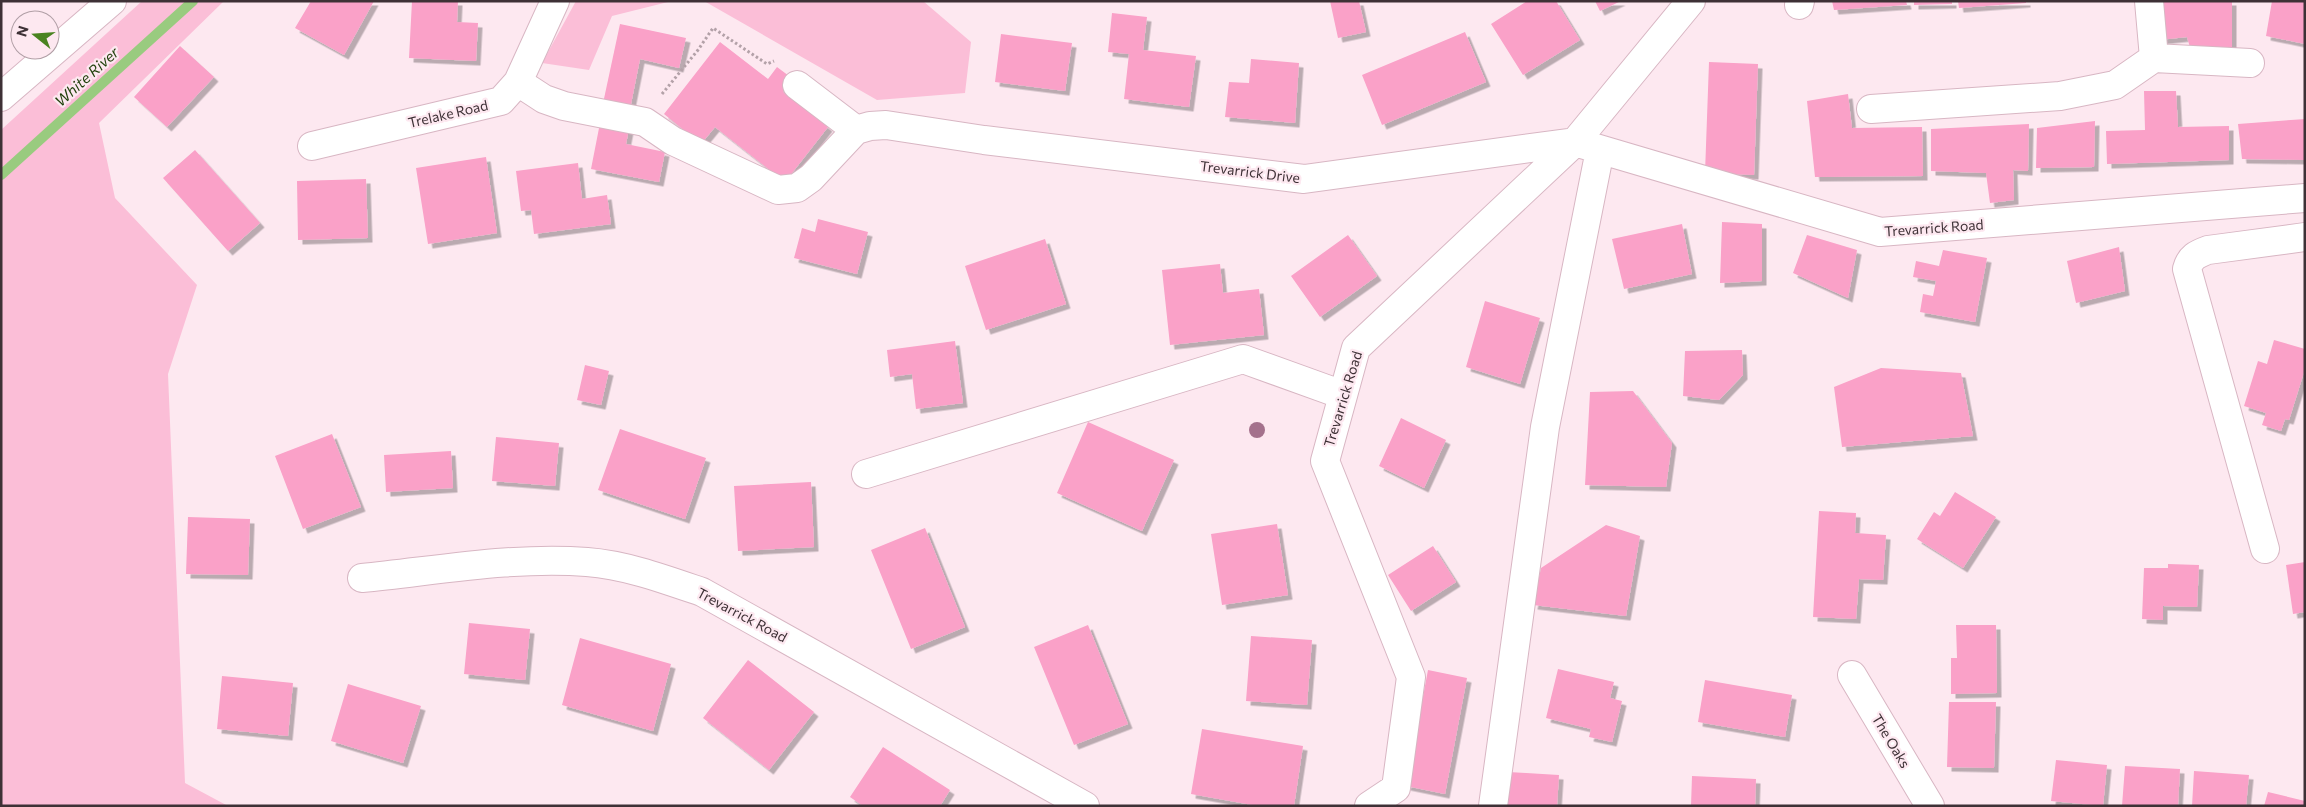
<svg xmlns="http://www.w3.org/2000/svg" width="2306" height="807" font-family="Commissioner,sans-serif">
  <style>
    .green { fill: #fbbed7 }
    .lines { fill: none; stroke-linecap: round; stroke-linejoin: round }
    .stream { stroke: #99cb7f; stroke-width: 10 }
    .building { fill: #faa1c8; filter: url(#shadow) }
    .minor-casing { stroke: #d8b6c3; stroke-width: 30 }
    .path { stroke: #b3a1a8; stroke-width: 3; stroke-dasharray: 2.5 2.5; stroke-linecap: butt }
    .minor { stroke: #fff; stroke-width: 28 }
    .tree { fill: #a4718c }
    .labels { text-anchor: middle; stroke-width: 4.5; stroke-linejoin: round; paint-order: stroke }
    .street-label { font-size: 14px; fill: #3e3136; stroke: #fde8f0 }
    .water-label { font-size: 15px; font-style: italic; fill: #1f3f0a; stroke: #fde8f0 }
  </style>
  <defs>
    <filter id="shadow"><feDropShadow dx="4.5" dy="4.5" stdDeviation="0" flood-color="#0004"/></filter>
  </defs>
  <rect width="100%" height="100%" fill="#fde8f0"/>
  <path class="green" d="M142 1H224L99 123 115 198 197 285 168 374 185 783 228 806H1V130Z
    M576 1H672L612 16 589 70 542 63Z
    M704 1H923L971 42 965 93 877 100Z"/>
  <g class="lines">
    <path class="stream" d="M1 175 193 1"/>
  </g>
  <path class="building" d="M311 1H374L344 55 295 28Z
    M412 1H458L457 22 478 23 476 61 409 58Z
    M1330 1H1359L1366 32 1338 38Z
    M1527 1H1556L1580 40 1523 75 1491 24Z
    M1595 1H1621L1600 11Z
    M1832 1H1906L1907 5 1834 10Z
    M1914 1H1952V4L1914 5Z
    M1958 1H2026V3L1959 8Z
    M2159 1H2232V51H2191L2187 37 2159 40Z
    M2272 1H2305V44L2266 36Z
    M1112 13 1147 17 1143 50 1196 56 1189 107 1124 99 1129 54 1108 52Z
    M620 24 686 38 679 68 640 59 629 114 602 108Z
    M1465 32 1486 82 1382 125 1362 75Z
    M1001 34 1072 43 1065 91 995 82Z
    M720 42 768 79 777 67 793 79 783 92 828 127 785 182 715 127 701 144 664 114Z
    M180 46 214 77 167 127 134 97Z
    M1251 59 1299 63 1295 123 1225 117 1229 82 1249 83Z
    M1709 62 1758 64 1754 175 1705 173Z
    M2144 91H2176L2178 127 2229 126V160L2107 164 2106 131 2145 130Z
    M1848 94 1852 128 1922 127 1923 176 1815 177 1807 101Z
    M2305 119V160L2242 159 2238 124Z
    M2095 121 2094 167 2036 168 2037 128Z
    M600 123 629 129 626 144 665 152 659 182 591 169Z
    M2029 124 2028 171 2013 170 2014 200 1990 203 1986 173 1931 171V129Z
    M195 150 260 223 228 251 163 178Z
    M486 157 497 233 428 244 416 168Z
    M578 163 582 199 607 195 611 224 534 234 531 210 521 211 516 171Z
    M366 179 368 238 298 240 297 181Z
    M818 219 868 232 857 274 794 258 802 228 815 232Z
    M1722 222 1762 224V281L1720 283Z
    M1682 224 1692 274 1624 289 1612 239Z
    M1348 235 1377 276 1320 317 1291 276Z
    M1807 235 1857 250 1848 298 1793 273Z
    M1045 239 1066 304 986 330 965 266Z
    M2119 247 2125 291 2076 303 2067 261Z
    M1943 250 1987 258 1975 322 1920 312 1923 294 1933 296 1936 281 1913 277 1916 261 1939 266Z
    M1220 264 1223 293 1259 289 1264 335 1170 345 1162 270Z
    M1485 301 1540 318 1520 384 1466 367Z
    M2274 340 2305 349V369L2289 420 2285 419 2281 431 2262 425 2266 413 2244 406 2258 361 2267 364Z
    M955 341 963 403 916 409 912 374 890 377 887 350Z
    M1742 350 1743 375 1719 400 1683 396 1685 351Z
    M585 365 609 371 601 405 577 400Z
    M1881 368 1961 373 1973 436 1842 447 1834 387Z
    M1633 391 1672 443 1666 487 1585 485 1590 392Z
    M1401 418 1446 440 1424 488 1379 466Z
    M1088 422 1174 460 1142 531 1057 493Z
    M620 429 706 458 685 519 598 490Z
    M332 434 361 507 303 529 275 456Z
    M496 437 559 443 555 486 492 481Z
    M451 451 453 488 386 492 384 455Z
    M811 482 814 547 738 551 734 486Z
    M1955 492 1996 517 1963 568 1917 539 1934 512 1940 516Z
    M1819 511 1856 513 1855 533 1886 535 1883 580 1859 579 1856 619 1813 617Z
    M188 517 250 519 248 575 186 574Z
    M1277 524 1288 595 1222 605 1211 534Z
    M1606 525 1640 536 1626 616 1533 605 1541 568Z
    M925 528 965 627 911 649 871 550Z
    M1433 546 1456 582 1411 611 1388 575Z
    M2305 562V612L2293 614 2286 565Z
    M2168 564 2199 565 2197 607 2163 606V620L2142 619 2144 568H2168Z
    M469 623 530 629 525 680 464 674Z
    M1088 625 1128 724 1074 745 1034 647Z
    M1956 625H1996L1997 693 1951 694V658H1957Z
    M1251 636 1312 640 1307 705 1246 701Z
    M580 638 671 664 653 731 562 705Z
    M748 660 814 712 769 770 703 718Z
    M1558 669 1614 682 1610 698 1622 701 1612 742 1589 737 1591 729 1546 718Z
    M1428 670 1467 678 1445 794 1406 786Z
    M222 676 293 683 288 736 217 729Z
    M1705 680 1792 695 1785 737 1698 722Z
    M348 684 421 706 403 763 331 741Z
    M1949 702H1996L1994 768 1947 767Z
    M1202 729 1303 746 1294 806H1258L1191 794Z
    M883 747 950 790 940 806H863L850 797Z
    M2056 760 2107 765 2103 806 2051 801Z
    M2125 766 2180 769 2178 806H2122Z
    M2194 771 2249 775 2246 806H2192Z
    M1508 772 1559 775 1557 806H1506Z
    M1692 776 1756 779 1755 806H1691Z
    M2268 792 2305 801V806H2264Z"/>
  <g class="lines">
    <defs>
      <path id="minor" d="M2149 1 2154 58 2250 63
        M1799 5 1800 1
        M518 82 544 99 564 106 645 122 673 141 778 190 797 188 811 178 856 130 870 126 886 125 984 140 1304 179 1575 142 1691 1
        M797 85 856 130
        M1 97 112 1
        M1871 109 2060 96 2115 85 2154 58
        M312 146 501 101 518 82 555 1
        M866 474 1243 359 1343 395
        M2265 549 2187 269C2190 257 2197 254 2208 250L2305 237
        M362 578C434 571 515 556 587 562 626 565 664 579 702 592L1085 806
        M1852 675 1930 806
        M1369 806 1396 788 1411 677 1325 461 1356 348 1575 142 1880 232 2305 198
        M1493 806 1545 427 1600 150"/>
    </defs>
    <use href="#minor" class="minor-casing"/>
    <path class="path" d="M662 94 698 50 713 28 767 64 774 61"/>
    <use href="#minor" class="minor"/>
  </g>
  <circle class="tree" cx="1257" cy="430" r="8"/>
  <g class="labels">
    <g class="street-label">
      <text transform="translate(448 114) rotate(-13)" y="5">Trelake Road</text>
      <text transform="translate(1250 172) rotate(7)" y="5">Trevarrick Drive</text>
      <text transform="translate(1934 228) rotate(-4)" y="5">Trevarrick Road</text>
      <text transform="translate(1343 399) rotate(-73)" y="5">Trevarrick Road</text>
      <text transform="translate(742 615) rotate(28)" y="5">Trevarrick Road</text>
      <text transform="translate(1891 741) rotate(59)" y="5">The Oaks</text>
    </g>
    <g class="water-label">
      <text transform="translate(87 77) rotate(-42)" y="5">White River</text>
    </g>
  </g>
  <rect width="2306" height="807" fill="none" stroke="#3e3136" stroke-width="5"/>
  <g transform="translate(35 35) rotate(287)"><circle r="24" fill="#fde8f0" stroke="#b19fa6"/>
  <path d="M0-4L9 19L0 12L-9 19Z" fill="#498320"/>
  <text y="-8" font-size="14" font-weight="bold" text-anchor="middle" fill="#3e3136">N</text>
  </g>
</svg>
